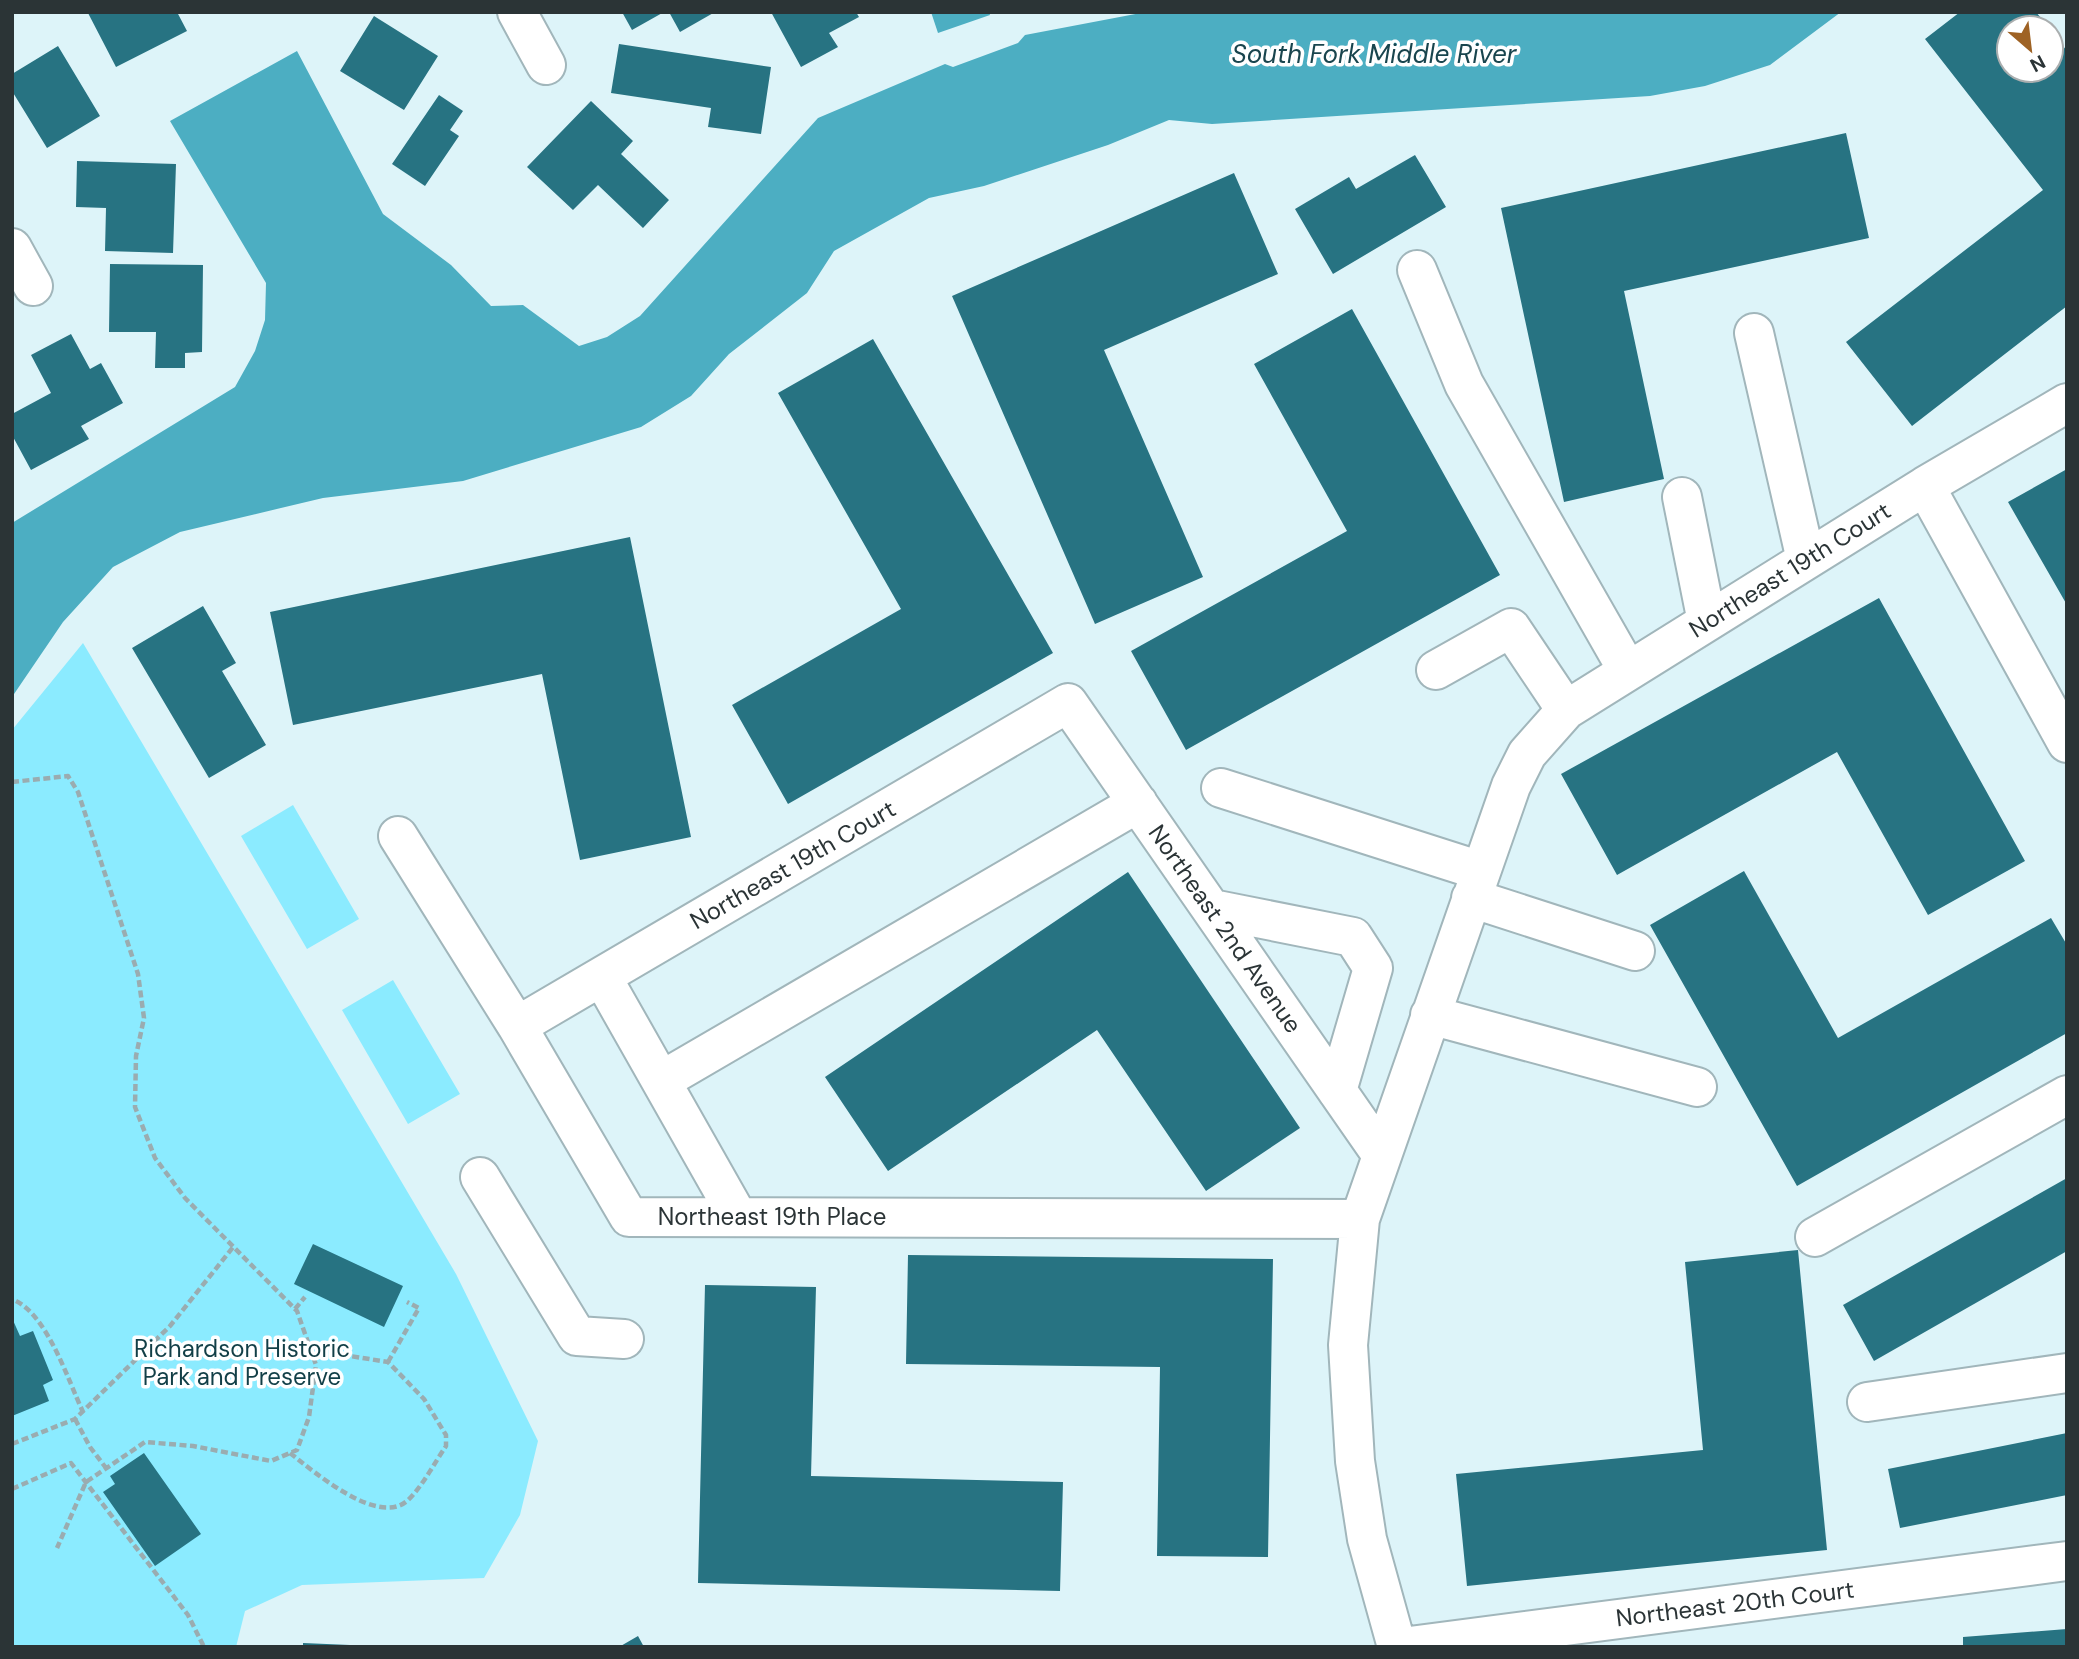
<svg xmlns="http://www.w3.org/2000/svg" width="2079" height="1659" font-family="'DM Sans',sans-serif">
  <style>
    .green { fill: #8bebff }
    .water { fill: #4caec2 }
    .building { fill: #277382 }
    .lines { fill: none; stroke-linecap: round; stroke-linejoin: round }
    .minor-casing { stroke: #a1b6bb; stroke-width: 42 }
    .path { stroke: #9aacb0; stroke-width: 4.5; stroke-dasharray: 7 3.5; stroke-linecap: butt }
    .minor { stroke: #fff; stroke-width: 38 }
    .labels { text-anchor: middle; stroke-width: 7; stroke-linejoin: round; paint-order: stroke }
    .street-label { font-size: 24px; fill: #2b3436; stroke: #fff }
    .park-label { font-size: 24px; fill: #123f47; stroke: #fff }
    .water-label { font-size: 26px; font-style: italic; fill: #19454e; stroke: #fff }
  </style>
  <rect width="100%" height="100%" fill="#ddf4f9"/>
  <path class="green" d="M83 643 456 1274 538 1441 520 1515 484 1578 302 1585 245 1611 236 1647H12V730Z
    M293 805 359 919 307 949 241 836Z
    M393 980 460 1094 408 1124 342 1010Z"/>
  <path class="water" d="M931 12H989L990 15 938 33Z
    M1146 12H1841L1770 65 1705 86 1650 96 1212 124 1169 120 1108 145 984 186 929 198 834 251 807 293 729 354 691 396 641 427 463 481 323 498 180 532 113 567 63 622 12 697V523L235 387 255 351 265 320 266 283 170 121 297 51 383 214 451 265 491 306 523 305 579 346 607 337 640 316 818 118 945 64 953 67 1018 43 1025 35Z"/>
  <path class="building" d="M90 12H177L187 31 116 67 88 13Z
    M622 12H664L632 30Z
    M669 12H715L680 32Z
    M771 12H856L859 17 829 33 838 47 801 67Z
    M1960 12H2036L2049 28H2009V70H2051V31L2067 51V306L1912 426 1846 342 2043 190 1925 39Z
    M374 16 438 56 404 110 340 71Z
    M619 44 771 67 761 134 708 127 711 108 611 93Z
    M58 46 100 116 47 148 12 91V74Z
    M439 95 463 111 450 130 459 136 425 186 392 164Z
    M591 101 633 141 621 154 669 200 643 228 598 185 573 210 527 167Z
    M1846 133 1869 238 1624 291 1664 479 1564 502 1501 208Z
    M1415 155 1446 207 1333 274 1295 209 1349 177 1356 189Z
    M77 161 176 164 173 253 105 251 106 208 76 207Z
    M1234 173 1278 274 1104 350 1203 577 1095 624 952 296Z
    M110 264 203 265 202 352 185 353V368H155L156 332H109Z
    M1352 309 1500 575 1186 750 1131 651 1347 531 1254 364Z
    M71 334 90 369 101 363 123 403 81 426 89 439 31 470 12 435V414L51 393 31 355Z
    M873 339 1053 653 788 804 732 705 901 609 778 393Z
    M2067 469V605L2008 502Z
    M630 537 691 837 580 860 542 674 293 725 270 612Z
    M1879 598 2025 861 1928 915 1837 752 1617 875 1561 774Z
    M203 606 236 663 222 671 266 745 209 778 132 648Z
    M1744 871 1838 1038 2051 918 2067 945V1033L1797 1186 1650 925Z
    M1128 872 1300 1128 1206 1191 1097 1030 888 1171 825 1077Z
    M2067 1178V1251L1874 1361 1843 1305Z
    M313 1244 403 1286 384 1327 294 1284Z
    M1798 1250 1827 1550 1467 1586 1456 1474 1703 1450 1685 1262Z
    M908 1255 1273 1259 1268 1557 1157 1556 1160 1367 906 1364Z
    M705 1285 816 1287 811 1476 1063 1482 1060 1591 698 1583Z
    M12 1318 20 1336 33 1331 53 1380 43 1385 49 1401 12 1416Z
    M2067 1433V1495L1900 1528 1888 1469Z
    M144 1453 201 1534 155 1566 103 1492 115 1484 110 1476Z
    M2067 1629V1647H1963V1637Z
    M638 1636 644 1647H619Z
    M303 1643 350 1645V1647H303Z"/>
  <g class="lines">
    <defs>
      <path id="minor" d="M517 12 546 65
        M12 248 33 286
        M1417 270 1464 384 1628 671
        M1754 333 1806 560
        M1925 486 2067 743
        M1682 497 1707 622
        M1436 670 1511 628 1566 710
        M1221 788 1481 871
        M398 836 517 1026 629 1217 1360 1219
        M1471 898 1635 951
        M1212 909 1353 937 1373 968 1337 1091
        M602 977 738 1217
        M1430 1015 1697 1087
        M517 1026 1068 703 1381 1154
        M661 1081 1138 803
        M480 1177 577 1336 624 1339
        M1815 1237 2067 1095
        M1867 1402 2067 1373
        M1397 1647 1367 1539 1355 1461 1348 1345 1360 1219 1511 786 1527 754 1566 710 1925 486 2067 403
        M1402 1647 2067 1561"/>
    </defs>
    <use href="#minor" class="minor-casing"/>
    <path class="path" d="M12 782 68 776 78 792 138 974 144 1018 136 1056 135 1107 155 1158 185 1198 297 1311 316 1365 309 1417 297 1450 271 1461 193 1446 145 1442 86 1482 57 1548
      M16 1301C48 1317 68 1380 83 1412
      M295 1309 305 1297
      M388 1362 419 1308 407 1302
      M75 1419 90 1447 106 1468
      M12 1444 75 1419 170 1326 234 1246
      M290 1453C313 1471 379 1528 408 1500 422 1487 435 1462 446 1446V1435L424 1399 388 1362 350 1356 312 1354
      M12 1489 71 1463 188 1615 204 1647"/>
    <use href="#minor" class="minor"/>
  </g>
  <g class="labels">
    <g class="street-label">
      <text transform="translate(1790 570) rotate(-32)" y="8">Northeast 19th Court</text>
      <text transform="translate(793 865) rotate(-30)" y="8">Northeast 19th Court</text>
      <text transform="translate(1225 929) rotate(55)" y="8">Northeast 2nd Avenue</text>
      <text x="772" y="1225">Northeast 19th Place</text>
      <text transform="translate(1735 1604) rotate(-7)" y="8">Northeast 20th Court</text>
    </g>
    <g class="park-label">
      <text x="242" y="1357">Richardson Historic<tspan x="242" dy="28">Park and Preserve</tspan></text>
    </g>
    <g class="water-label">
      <text x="1374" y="63">South Fork Middle River</text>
    </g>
  </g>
  <rect width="2079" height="1659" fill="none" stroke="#2b3436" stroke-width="28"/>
  <g transform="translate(2030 49) rotate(152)"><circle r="33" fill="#ffffff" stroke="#aaaeaf" stroke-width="2"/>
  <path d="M0-5L12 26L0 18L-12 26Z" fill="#9e6224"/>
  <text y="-10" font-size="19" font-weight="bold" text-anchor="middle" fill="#2b3436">N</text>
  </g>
</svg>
